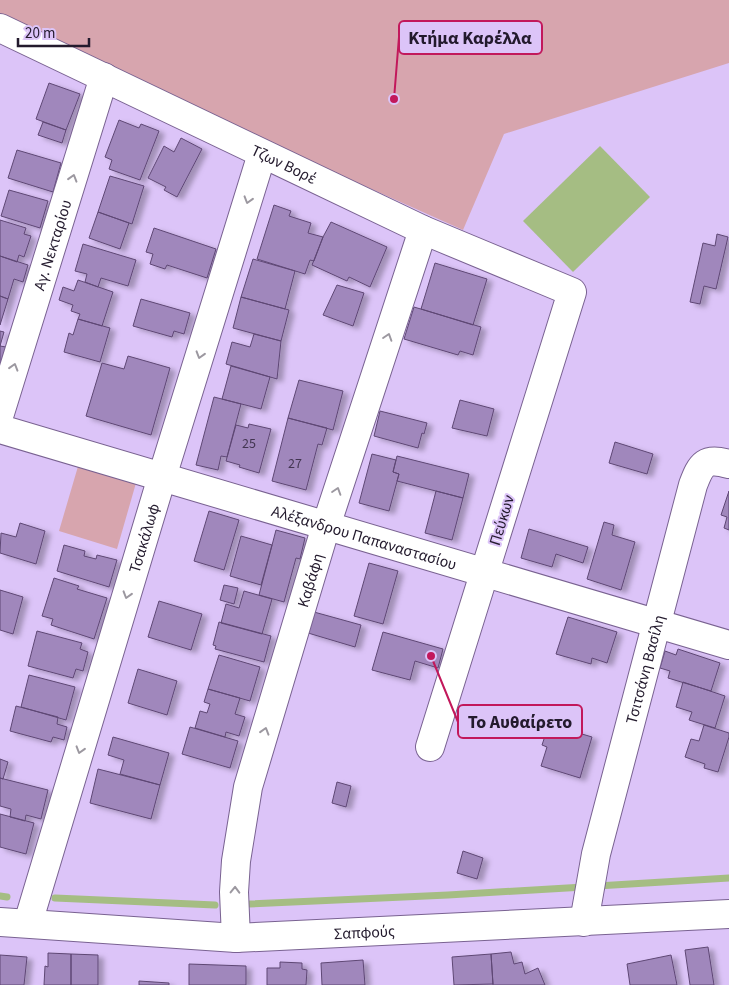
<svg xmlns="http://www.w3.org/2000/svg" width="729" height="985" font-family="'Source Sans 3',sans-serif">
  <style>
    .green { fill: #d7a5ae }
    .water { fill: #a5bd83 }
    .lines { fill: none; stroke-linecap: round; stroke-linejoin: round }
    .stream { stroke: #a5bd83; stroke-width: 7 }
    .building { fill: #a087bc; stroke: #5e4774; filter: url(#shadow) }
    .minor-casing { stroke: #796291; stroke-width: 30 }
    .minor { stroke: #fff; stroke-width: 28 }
    .oneway { stroke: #9c98a0 }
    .labels { text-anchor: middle; stroke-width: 4; stroke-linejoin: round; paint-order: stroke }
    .number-label { font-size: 14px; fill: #423551 }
    .street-label { font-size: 16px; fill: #231a2d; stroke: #dcc4f8 }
    .leader { fill: none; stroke: #c2185b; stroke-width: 2 }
    .callout-dot { fill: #c2185b; stroke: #dcc4f8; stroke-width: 2 }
    .callout { fill: #dcc4f8; stroke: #c2185b; stroke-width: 2 }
    .callout-label { font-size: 18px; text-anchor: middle; font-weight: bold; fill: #231a2d }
  </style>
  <defs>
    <filter id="shadow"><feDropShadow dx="5.5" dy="3" stdDeviation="2.5" flood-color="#0004"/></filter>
  </defs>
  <rect width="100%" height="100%" fill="#dcc4f8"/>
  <path class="green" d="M0 0H729V63L504 134 463 230 264 141 0 19Z
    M79 463 136 483 117 549 59 531Z"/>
  <path class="water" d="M600 146 650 197 573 272 523 221Z"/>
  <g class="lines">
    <path class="stream" d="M597 886 729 878
      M0 896 7 897
      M55 898 215 905
      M249 904 448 895 584 887"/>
  </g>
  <path class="building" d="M49 83 80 94 66 130 36 119Z
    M119 120 139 128 141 124 159 131 140 180 109 169 112 160 105 157Z
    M43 122 66 130 62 143 38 135Z
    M181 138 202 149 177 197 164 190 166 187 148 178 164 146 174 152Z
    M17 150 61 163 53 192 8 178Z
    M110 176 144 186 132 224 98 212Z
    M9 190 48 201 40 228 1 216Z
    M274 205 291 211 289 216 311 223 308 233 323 237 314 261 310 260 305 274 257 259Z
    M98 212 129 223 120 249 89 238Z
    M0 220 26 228 24 234 31 236 24 257 19 255 17 262 0 256Z
    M331 222 387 247 370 287 349 277 347 281 312 265 323 237Z
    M154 228 216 249 207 278 167 265 165 269 150 264 153 254 146 252Z
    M717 234 728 237 716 289 704 286 700 304 690 302 703 243 715 246Z
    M83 244 136 260 128 286 101 278 98 287 85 282 87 274 75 271Z
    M0 256 28 265 23 282 14 279 8 299 0 296Z
    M253 259 295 271 285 309 241 297Z
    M435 263 487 279 473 325 421 309Z
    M78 280 113 292 102 326 78 319 80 314 71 311 73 305 59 300 63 287 74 291Z
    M337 285 364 293 353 326 323 315Z
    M0 296 8 299 0 325Z
    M241 297 289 310 281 341 233 328Z
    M141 299 190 313 184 334 174 331 172 337 133 326Z
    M414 307 481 327 473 355 460 351 458 355 404 339Z
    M78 319 110 328 100 362 64 352 69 333 73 335Z
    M0 331 4 332 0 346 6 347 0 367Z
    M254 334 281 341 277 379 226 364 232 342 250 347Z
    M128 356 170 368 151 435 86 416 102 363 124 369Z
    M231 366 270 377 261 409 222 399Z
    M299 380 343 391 333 430 288 418Z
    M214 397 241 404 227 457 221 456 218 470 196 465Z
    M460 400 494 409 487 436 452 428Z
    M380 411 427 423 424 434 422 433 418 448 374 436Z
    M288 418 327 428 322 445 318 444 306 490 272 481Z
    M249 424 271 429 259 473 239 467 240 465 226 461 236 425 248 428Z
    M615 442 653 454 647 474 609 463Z
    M372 454 396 460 393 472 399 474 389 511 359 503Z
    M397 456 469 474 463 498 397 481 399 474 393 472Z
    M436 491 463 498 452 540 425 533Z
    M729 491V530L724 528 727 517 721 515Z
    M209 511 239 520 224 570 194 561Z
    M604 522 614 525 612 535 635 542 621 590 587 579Z
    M20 523 45 531 36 564 0 553 1 533 16 537Z
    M529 529 588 547 583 563 556 554 552 567 521 558Z
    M276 530 305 538 300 559 296 558 284 602 259 595Z
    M241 536 272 545 261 585 230 576Z
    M64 545 85 551 84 556 96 559 97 555 117 560 109 587 57 571Z
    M369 563 398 571 383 624 354 616Z
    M54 578 79 586 77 589 107 598 94 639 51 625 53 619 42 616Z
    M224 585 238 588 234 604 220 600Z
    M0 590 23 597 13 634 0 630Z
    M244 591 272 599 262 634 221 623 226 604 239 608Z
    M159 601 202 614 191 650 148 637Z
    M314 612 361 625 355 647 308 633Z
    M568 617 617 632 607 663 592 658 591 664 556 654Z
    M219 622 271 636 264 662 215 649 216 646 213 645Z
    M37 631 82 643 80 649 88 652 83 671 76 669 73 678 28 666Z
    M383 632 443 649 438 668 415 661 410 680 372 670Z
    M678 649 720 663 711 691 668 678 670 671 660 668 665 651 676 655Z
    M219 655 260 667 250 701 208 689Z
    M138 669 177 681 167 715 128 703Z
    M29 675 75 687 66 720 21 707Z
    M683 682 725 696 715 728 689 720 692 712 676 707Z
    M208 689 240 698 235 714 245 717 239 736 226 732 225 737 195 728 200 711 207 713 210 704 204 702Z
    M16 706 58 717 57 724 67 727 64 740 53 737 51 742 10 731Z
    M560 723 573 727 572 731 592 737 580 778 541 766 547 747 542 745 549 724 559 727Z
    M704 725 729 733V737L718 772 704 768 705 764 685 757 691 739 699 741Z
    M190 727 238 741 230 768 182 754Z
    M113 737 169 753 160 785 120 774 124 760 108 755Z
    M0 759 8 762 3 779 0 778Z
    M98 769 160 785 151 819 90 803Z
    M0 778 48 790 41 819 26 815 25 821 10 817 11 809 0 806Z
    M337 782 351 786 346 807 332 803Z
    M0 814 34 823 26 854 0 847Z
    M463 851 483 858 477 879 457 873Z
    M708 947 714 985H690L685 950Z
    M511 952 514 964 522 962 525 974 538 968 545 985H493L491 954Z
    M48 953 71 954V985H44L45 966 48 967Z
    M71 954 98 955V985H71Z
    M491 954 493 984 454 985 452 957Z
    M0 955 27 957 24 985H0Z
    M671 955 677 985H630L627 964Z
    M363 960 365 985H322L321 963Z
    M280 962 302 963V969L307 970 306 985H267V968H280Z
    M189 964 246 966V985H189Z
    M139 981 169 983V985H139Z"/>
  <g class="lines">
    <defs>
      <g id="minor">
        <path id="s1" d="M0 28 423 230 572 292 430 747"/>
        <path id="s2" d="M0 413 104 77"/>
        <path id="s3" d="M0 429 729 645"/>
        <path id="s4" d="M0 922 236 938 729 914"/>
        <path id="s5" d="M584 922 596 854 693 485C701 464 705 457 729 464"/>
        <path id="s6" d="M28 923 162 477 262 154"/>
        <path id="s7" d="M236 938 234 892 236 861 248 787 326 526 423 230"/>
      </g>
    </defs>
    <use href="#minor" class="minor-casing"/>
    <use href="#minor" class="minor"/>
  </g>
  <defs><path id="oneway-chevron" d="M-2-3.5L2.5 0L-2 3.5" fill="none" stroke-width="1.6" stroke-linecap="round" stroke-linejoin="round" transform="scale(1.25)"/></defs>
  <g class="oneway">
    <use href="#oneway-chevron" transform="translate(73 178) rotate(-73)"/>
    <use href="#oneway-chevron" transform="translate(248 200) rotate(107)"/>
    <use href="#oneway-chevron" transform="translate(388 337) rotate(-72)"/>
    <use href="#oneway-chevron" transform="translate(200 355) rotate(107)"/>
    <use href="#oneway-chevron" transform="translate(14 367) rotate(-73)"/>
    <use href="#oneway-chevron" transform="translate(337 491) rotate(-72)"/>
    <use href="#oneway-chevron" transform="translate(127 595) rotate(107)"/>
    <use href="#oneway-chevron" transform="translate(265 731) rotate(-73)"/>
    <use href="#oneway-chevron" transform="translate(80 750) rotate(107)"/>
    <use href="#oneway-chevron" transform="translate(235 890) rotate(-89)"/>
  </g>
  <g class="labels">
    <g class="number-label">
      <text x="249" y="448">25</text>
      <text x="295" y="468">27</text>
    </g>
    <g class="street-label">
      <text dy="6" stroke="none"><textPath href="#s1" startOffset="315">Τζων Βορέ</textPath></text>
      <text dy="6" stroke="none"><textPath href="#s2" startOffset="176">Αγ. Νεκταρίου</textPath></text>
      <text transform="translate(501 520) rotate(-73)" y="6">Πεύκων</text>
      <text dy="6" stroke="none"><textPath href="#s3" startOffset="380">Αλέξανδρου Παπαναστασίου</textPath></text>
      <text dy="6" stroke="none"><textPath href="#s6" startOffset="402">Τσακάλωφ</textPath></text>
      <text dy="6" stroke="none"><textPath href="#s7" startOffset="368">Καβάφη</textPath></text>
      <text dy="6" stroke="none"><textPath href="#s5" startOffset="260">Τσιτσάνη Βασίλη</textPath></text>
      <text dy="6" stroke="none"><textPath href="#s4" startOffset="365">Σαπφούς</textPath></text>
    </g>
  </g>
  <path class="leader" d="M394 99L399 37M431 656L458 722"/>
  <g class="callout-dot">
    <circle cx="394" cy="99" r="5"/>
    <circle cx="431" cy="656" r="5"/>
  </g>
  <g class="callout">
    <rect x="399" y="21" width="143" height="33" rx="5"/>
    <rect x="458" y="705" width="124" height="33" rx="5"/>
  </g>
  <g class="callout-label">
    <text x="470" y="44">Κτήμα Καρέλλα</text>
    <text x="520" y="728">Το Αυθαίρετο</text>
  </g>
  <path d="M18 38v8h71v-8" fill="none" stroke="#231a2d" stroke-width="2.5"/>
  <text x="25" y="38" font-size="15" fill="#231a2d" stroke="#dcc4f8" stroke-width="4" paint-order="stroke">20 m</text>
</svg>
